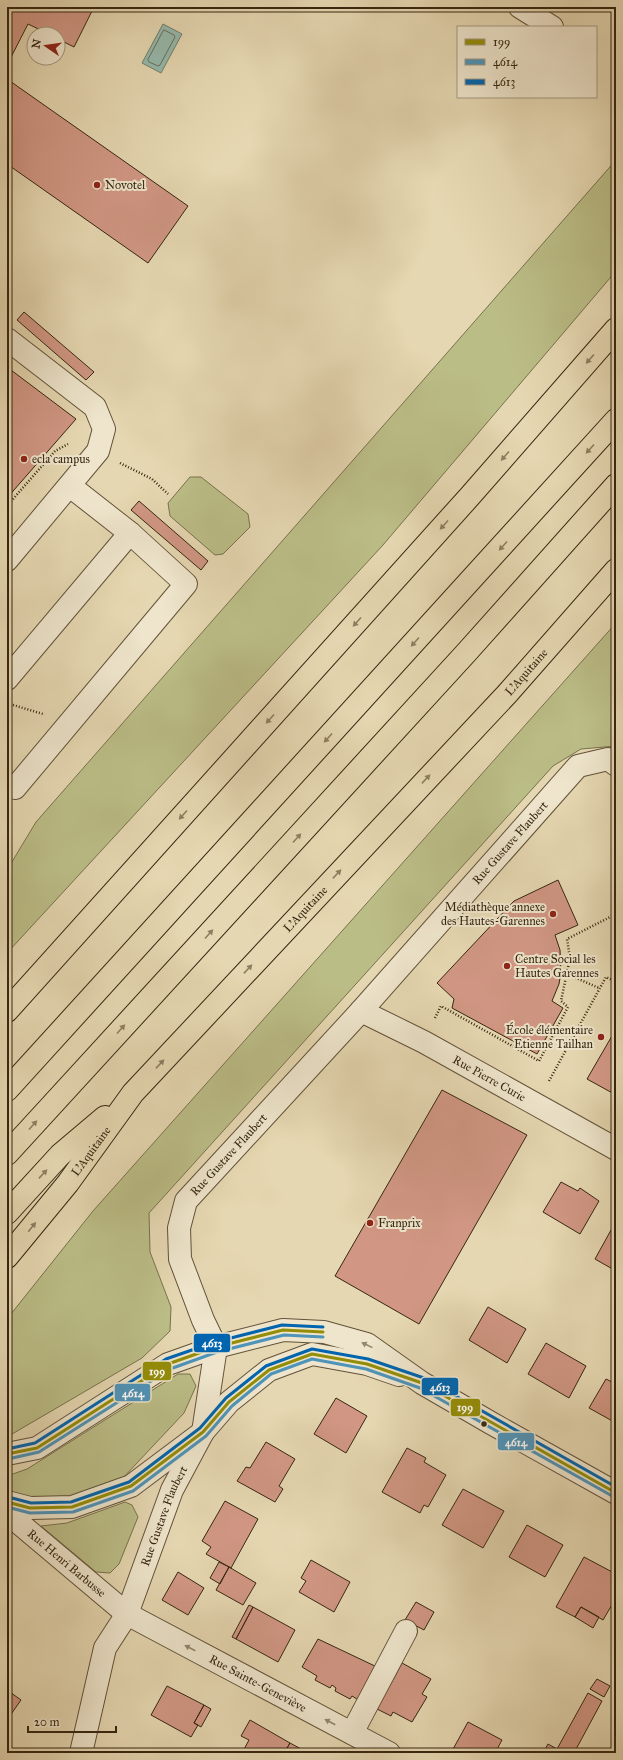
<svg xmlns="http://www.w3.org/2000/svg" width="623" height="1760" font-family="'IM FELL Great Primer',serif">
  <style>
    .green { fill: #bbbd87; stroke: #78724c }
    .water { fill: #96baad; stroke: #707f6f }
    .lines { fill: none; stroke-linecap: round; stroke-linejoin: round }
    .shore { stroke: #66705f; stroke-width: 1 }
    .building { fill: #d19784; stroke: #362611 }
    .minor-casing { stroke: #625239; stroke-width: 24 }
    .highway-casing { stroke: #362611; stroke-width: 24 }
    .path { stroke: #362611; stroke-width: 2.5; stroke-dasharray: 1 2; stroke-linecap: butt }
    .minor { stroke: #eee5cc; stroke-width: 22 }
    .highway { stroke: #e5d7b1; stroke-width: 22 }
    .bus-1-casing { stroke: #eee5cc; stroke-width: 6 }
    .bus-2-casing { stroke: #eee5cc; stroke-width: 6 }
    .bus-3-casing { stroke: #eee5cc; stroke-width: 6 }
    .bus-1 { stroke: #948d07; stroke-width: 3 }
    .bus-2 { stroke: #4e93b9; stroke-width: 3 }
    .bus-3 { stroke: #0065ae; stroke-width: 3 }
    .oneway { fill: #8e7e61 }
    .oneway2 { fill: #92866e }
    .poi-dot { fill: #8f2418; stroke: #eee5cc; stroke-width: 1.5 }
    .bus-dot { fill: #362611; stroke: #eee5cc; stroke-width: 1.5 }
    .labels { text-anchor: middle; stroke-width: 4; stroke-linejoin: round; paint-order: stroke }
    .poi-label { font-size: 12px; fill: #362611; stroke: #eee5cc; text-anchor: start }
    .street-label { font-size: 12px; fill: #362611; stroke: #eee5cc }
    .line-badge { stroke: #eee5cc; stroke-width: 1.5 }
    .badge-label { font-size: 11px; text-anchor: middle; font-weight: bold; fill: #fff }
  </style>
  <rect width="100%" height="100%" fill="#e5d7b1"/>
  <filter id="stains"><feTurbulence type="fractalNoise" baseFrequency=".005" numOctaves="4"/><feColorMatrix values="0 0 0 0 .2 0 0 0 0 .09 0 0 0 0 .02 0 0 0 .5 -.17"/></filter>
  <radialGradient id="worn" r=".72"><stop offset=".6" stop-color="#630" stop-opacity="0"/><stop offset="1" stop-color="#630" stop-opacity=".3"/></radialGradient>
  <path class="green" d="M616 160V271L383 545 7 953V870L36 822Z
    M190 477H201L248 514 250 527 223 554 215 555 170 516 168 503Z
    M616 623V746L581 749 553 766 149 1213 150 1252 171 1307 170 1331 142 1358 7 1437V1319L93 1211Z
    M178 1374H190L196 1386 184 1413 121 1480 78 1496 47 1501 7 1494V1476L27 1469Z
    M125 1502 132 1505 138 1517 119 1564 110 1573 96 1572 41 1526 67 1523Z"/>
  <path class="water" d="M163 24 182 34 161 73 142 63Z"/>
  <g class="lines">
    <path class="shore" d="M164 30 174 35 175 37 160 65 158 66 149 62 148 60Z"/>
  </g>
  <path class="building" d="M7 7H94L74 47 58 39V34H49L28 24 7 65Z
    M7 79 188 206 148 263 7 164Z
    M24 312 94 372 86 380 17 320Z
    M7 367 76 419 7 498Z
    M139 501 208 561 201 570 131 510Z
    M558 880 578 925 555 935 560 950 561 972 559 984 552 1001 563 1008 537 1054 452 1008 454 999 437 983 514 901Z
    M616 1029V1095L587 1079Z
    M442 1090 527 1135 419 1324 335 1276Z
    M561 1182 578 1191 580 1188 599 1201 580 1234 543 1212Z
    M616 1221V1271L595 1259Z
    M488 1307 526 1329 507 1363 469 1340Z
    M546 1343 586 1366 569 1398 528 1374Z
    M606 1379 616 1384V1423L589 1408Z
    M336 1398 367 1416 346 1453 314 1434Z
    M266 1442 295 1459 279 1486 283 1489 275 1502 237 1481 246 1467 250 1468Z
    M407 1448 426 1458 424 1462 446 1475 428 1507 424 1505 420 1513 382 1492Z
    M463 1489 504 1511 483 1548 442 1525Z
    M225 1501 258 1519 231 1568 206 1554 211 1547 202 1541Z
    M527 1525 563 1545 545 1577 509 1557Z
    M584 1557 616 1574V1598L603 1620 581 1607 575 1617 556 1607Z
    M311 1560 350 1582 334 1612 299 1592 306 1581 301 1578Z
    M219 1562 229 1567 220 1584 210 1578Z
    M229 1567 256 1583 243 1605 216 1590Z
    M178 1572 204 1588 188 1615 162 1600Z
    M416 1602 434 1612 424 1630 405 1620Z
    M249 1605 253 1607 236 1639 232 1637Z
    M253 1607 295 1630 278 1662 236 1639Z
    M581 1607 599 1617 593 1628 575 1617Z
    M318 1639 377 1667 360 1701 352 1696 350 1699 335 1691 336 1688 332 1685 330 1688 315 1680 317 1676 302 1667Z
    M402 1663 431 1679 422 1694 427 1697 412 1722 393 1712 391 1716 377 1709Z
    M597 1679 610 1686 604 1697 590 1689Z
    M167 1686 204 1705 194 1723 198 1725 191 1737 151 1715Z
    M7 1690 21 1700 7 1720Z
    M588 1693 602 1701 574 1753H565L557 1749Z
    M204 1705 211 1709 201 1727 194 1723Z
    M250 1720 290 1743 284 1753H242L249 1740 241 1736Z
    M468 1722 502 1740 495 1753H457L452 1751Z
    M290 1743 303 1750 302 1753H284Z
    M548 1744 557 1749 555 1753H543Z"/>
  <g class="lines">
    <defs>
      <g id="minor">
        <path d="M520 7 552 27"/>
        <path d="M7 339 95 407 104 429 98 451 7 560"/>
        <path d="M7 679 130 533"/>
        <path d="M15 788 186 584 130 533 70 486"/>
        <path id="s1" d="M361 1011 424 1042 616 1149"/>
        <path d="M7 1454 37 1448 168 1364 216 1347 283 1330 324 1332 367 1344 422 1383 491 1423 616 1493"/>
        <path d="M7 1502 30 1508 72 1507 131 1486 203 1432 229 1402 269 1370 312 1354 367 1364 399 1375"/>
        <path id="s2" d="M7 1513 127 1614 389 1753"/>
        <path d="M352 1733 406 1631"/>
        <path id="s3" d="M81 1753 105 1648 127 1614 172 1490 203 1432 216 1347 203 1320 180 1259 179 1228 186 1201 361 1011 578 766 608 759 616 765"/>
      </g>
      <g id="highway">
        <path d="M7 1011 470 496 616 329"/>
        <path d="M7 1090 616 420"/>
        <path d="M7 1154 466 653 616 485"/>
        <path d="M7 1213 60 1155 105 1117"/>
        <path id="s4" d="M7 1257 68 1183 133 1093 507 694 616 570"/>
      </g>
    </defs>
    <use href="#minor" class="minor-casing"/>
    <use href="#highway" class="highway-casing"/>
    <path class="path" d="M120 463 152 479 168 494
      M7 506 55 451 68 444
      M13 705 43 714
      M567 974 599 988
      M435 1018 441 1006 539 1061 568 1007 561 1001 570 958 567 939 616 914
      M549 1081 606 977 616 982"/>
    <use href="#minor" class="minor"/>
    <use href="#highway" class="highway"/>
    <defs>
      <path id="bus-1" d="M7 1454 37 1448 168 1364 216 1347 283 1330 323 1332
        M7 1502 30 1508 72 1507 131 1486 203 1432 229 1402 269 1370 312 1354 367 1364 422 1383 616 1493"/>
      <path id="bus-2" d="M8 1459 39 1452 170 1369 217 1352 284 1335 323 1337
        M7 1507 30 1513 73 1512 133 1491 206 1436 232 1406 271 1374 312 1359 366 1369 420 1388 614 1497"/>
      <path id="bus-3" d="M7 1449 35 1443 166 1359 215 1342 282 1325 323 1327
        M8 1497 31 1503 71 1502 129 1482 200 1428 226 1398 266 1366 312 1349 368 1359 424 1378 616 1487"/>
    </defs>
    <use href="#bus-1" class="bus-1-casing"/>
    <use href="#bus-2" class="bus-2-casing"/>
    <use href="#bus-3" class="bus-3-casing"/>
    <use href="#bus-1" class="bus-1"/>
    <use href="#bus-2" class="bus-2"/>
    <use href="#bus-3" class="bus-3"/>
  </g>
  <defs><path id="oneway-solid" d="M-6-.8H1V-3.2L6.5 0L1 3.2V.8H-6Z"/></defs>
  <g class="oneway">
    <use href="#oneway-solid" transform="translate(590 359) rotate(131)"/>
    <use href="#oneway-solid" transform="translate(590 449) rotate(132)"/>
    <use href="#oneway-solid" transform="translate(505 456) rotate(131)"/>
    <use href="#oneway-solid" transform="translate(444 525) rotate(132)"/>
    <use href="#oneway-solid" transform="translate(503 546) rotate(132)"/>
    <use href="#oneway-solid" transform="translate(357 622) rotate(132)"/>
    <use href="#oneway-solid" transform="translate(415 642) rotate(132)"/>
    <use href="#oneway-solid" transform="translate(270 719) rotate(132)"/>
    <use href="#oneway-solid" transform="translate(328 738) rotate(132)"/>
    <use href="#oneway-solid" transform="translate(426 779) rotate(-47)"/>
    <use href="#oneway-solid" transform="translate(183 815) rotate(132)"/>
    <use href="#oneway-solid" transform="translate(297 838) rotate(-48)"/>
    <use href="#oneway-solid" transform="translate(337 874) rotate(-47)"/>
    <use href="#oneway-solid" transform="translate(209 934) rotate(-48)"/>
    <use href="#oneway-solid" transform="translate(248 969) rotate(-47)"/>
    <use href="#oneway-solid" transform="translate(121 1029) rotate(-48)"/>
    <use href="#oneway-solid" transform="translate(160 1064) rotate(-47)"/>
    <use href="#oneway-solid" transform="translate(33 1125) rotate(-48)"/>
    <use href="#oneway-solid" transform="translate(43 1174) rotate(-47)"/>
    <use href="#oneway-solid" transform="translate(32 1227) rotate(-51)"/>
  </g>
  <g class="oneway2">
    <use href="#oneway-solid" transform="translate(367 1345) rotate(-154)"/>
    <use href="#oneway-solid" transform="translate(190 1648) rotate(-152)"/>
    <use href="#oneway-solid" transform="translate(330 1722) rotate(-152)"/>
  </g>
  <g class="poi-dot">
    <circle cx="97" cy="185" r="4"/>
    <circle cx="24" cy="459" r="4"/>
    <circle cx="553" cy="914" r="4"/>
    <circle cx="507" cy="966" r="4"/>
    <circle cx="601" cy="1037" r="4"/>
    <circle cx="370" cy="1223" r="4"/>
  </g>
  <circle class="bus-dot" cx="484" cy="1424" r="3.5"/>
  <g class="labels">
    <g class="poi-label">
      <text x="105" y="189">Novotel</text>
      <text x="32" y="463">ecla campus</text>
      <text x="545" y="911" text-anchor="end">Médiathèque annexe<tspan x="545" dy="14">des Hautes-Garennes</tspan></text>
      <text x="515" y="963">Centre Social les<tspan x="515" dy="14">Hautes Garennes</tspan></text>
      <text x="593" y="1034" text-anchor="end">École élémentaire<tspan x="593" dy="14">Etienne Tailhan</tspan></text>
      <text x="378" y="1227">Franprix</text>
    </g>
    <g class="street-label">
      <text dy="4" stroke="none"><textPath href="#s4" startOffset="783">L'Aquitaine</textPath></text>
      <text dy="4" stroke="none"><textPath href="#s3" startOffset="1069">Rue Gustave Flaubert</textPath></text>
      <text dy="4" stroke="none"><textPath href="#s4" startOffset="459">L'Aquitaine</textPath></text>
      <text dy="4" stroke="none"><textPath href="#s1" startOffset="145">Rue Pierre Curie</textPath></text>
      <text dy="4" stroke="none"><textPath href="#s4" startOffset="135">L'Aquitaine</textPath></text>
      <text dy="4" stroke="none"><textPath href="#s3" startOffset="649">Rue Gustave Flaubert</textPath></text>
      <text dy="4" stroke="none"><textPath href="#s3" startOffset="253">Rue Gustave Flaubert</textPath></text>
      <text dy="4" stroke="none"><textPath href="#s2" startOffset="78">Rue Henri Barbusse</textPath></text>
      <text dy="4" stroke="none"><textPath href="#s2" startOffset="305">Rue Sainte-Geneviève</textPath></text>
    </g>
  </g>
  <g class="line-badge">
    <rect x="193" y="1333" width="38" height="20" rx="4" fill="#0065ae"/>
    <rect x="142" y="1361" width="30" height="20" rx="4" fill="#948d07"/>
    <rect x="421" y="1377" width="38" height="19" rx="4" fill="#0065ae"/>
    <rect x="114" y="1383" width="37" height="19" rx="4" fill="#4e93b9"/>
    <rect x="450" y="1398" width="31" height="19" rx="4" fill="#948d07"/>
    <rect x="497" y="1432" width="38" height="19" rx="4" fill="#4e93b9"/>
  </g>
  <g class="badge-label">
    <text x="212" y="1347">4613</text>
    <text x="157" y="1375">199</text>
    <text x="440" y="1391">4613</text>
    <text x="133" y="1397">4614</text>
    <text x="465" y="1411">199</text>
    <text x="516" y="1446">4614</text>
  </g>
  <rect width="623" height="1760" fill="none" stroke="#e5d7b1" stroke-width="24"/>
  <rect x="8" y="8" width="607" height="1744" fill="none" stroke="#362611" stroke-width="2"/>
  <rect x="12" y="12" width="599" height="1736" fill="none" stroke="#362611"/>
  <rect x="457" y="26" width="140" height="72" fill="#eee5cc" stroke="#a49981"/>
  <rect x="465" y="39" width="20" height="6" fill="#948d07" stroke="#a49981"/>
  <text x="493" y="46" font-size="12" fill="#362611">199</text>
  <rect x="465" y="59" width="20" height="6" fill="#4e93b9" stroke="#a49981"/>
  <text x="493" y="66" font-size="12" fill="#362611">4614</text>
  <rect x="465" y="79" width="20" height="6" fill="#0065ae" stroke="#a49981"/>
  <text x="493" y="86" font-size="12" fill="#362611">4613</text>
  <g transform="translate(46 46) rotate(283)"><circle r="19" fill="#eee5cc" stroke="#a49981"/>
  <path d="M0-3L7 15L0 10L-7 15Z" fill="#8f2418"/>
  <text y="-6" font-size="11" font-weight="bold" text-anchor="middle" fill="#362611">N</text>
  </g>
  <path d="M28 1726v6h88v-6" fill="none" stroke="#362611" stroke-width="2"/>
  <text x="34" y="1726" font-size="12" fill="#362611" stroke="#eee5cc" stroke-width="3" paint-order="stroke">20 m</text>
  <rect width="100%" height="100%" filter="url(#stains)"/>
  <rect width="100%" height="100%" fill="url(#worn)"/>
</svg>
